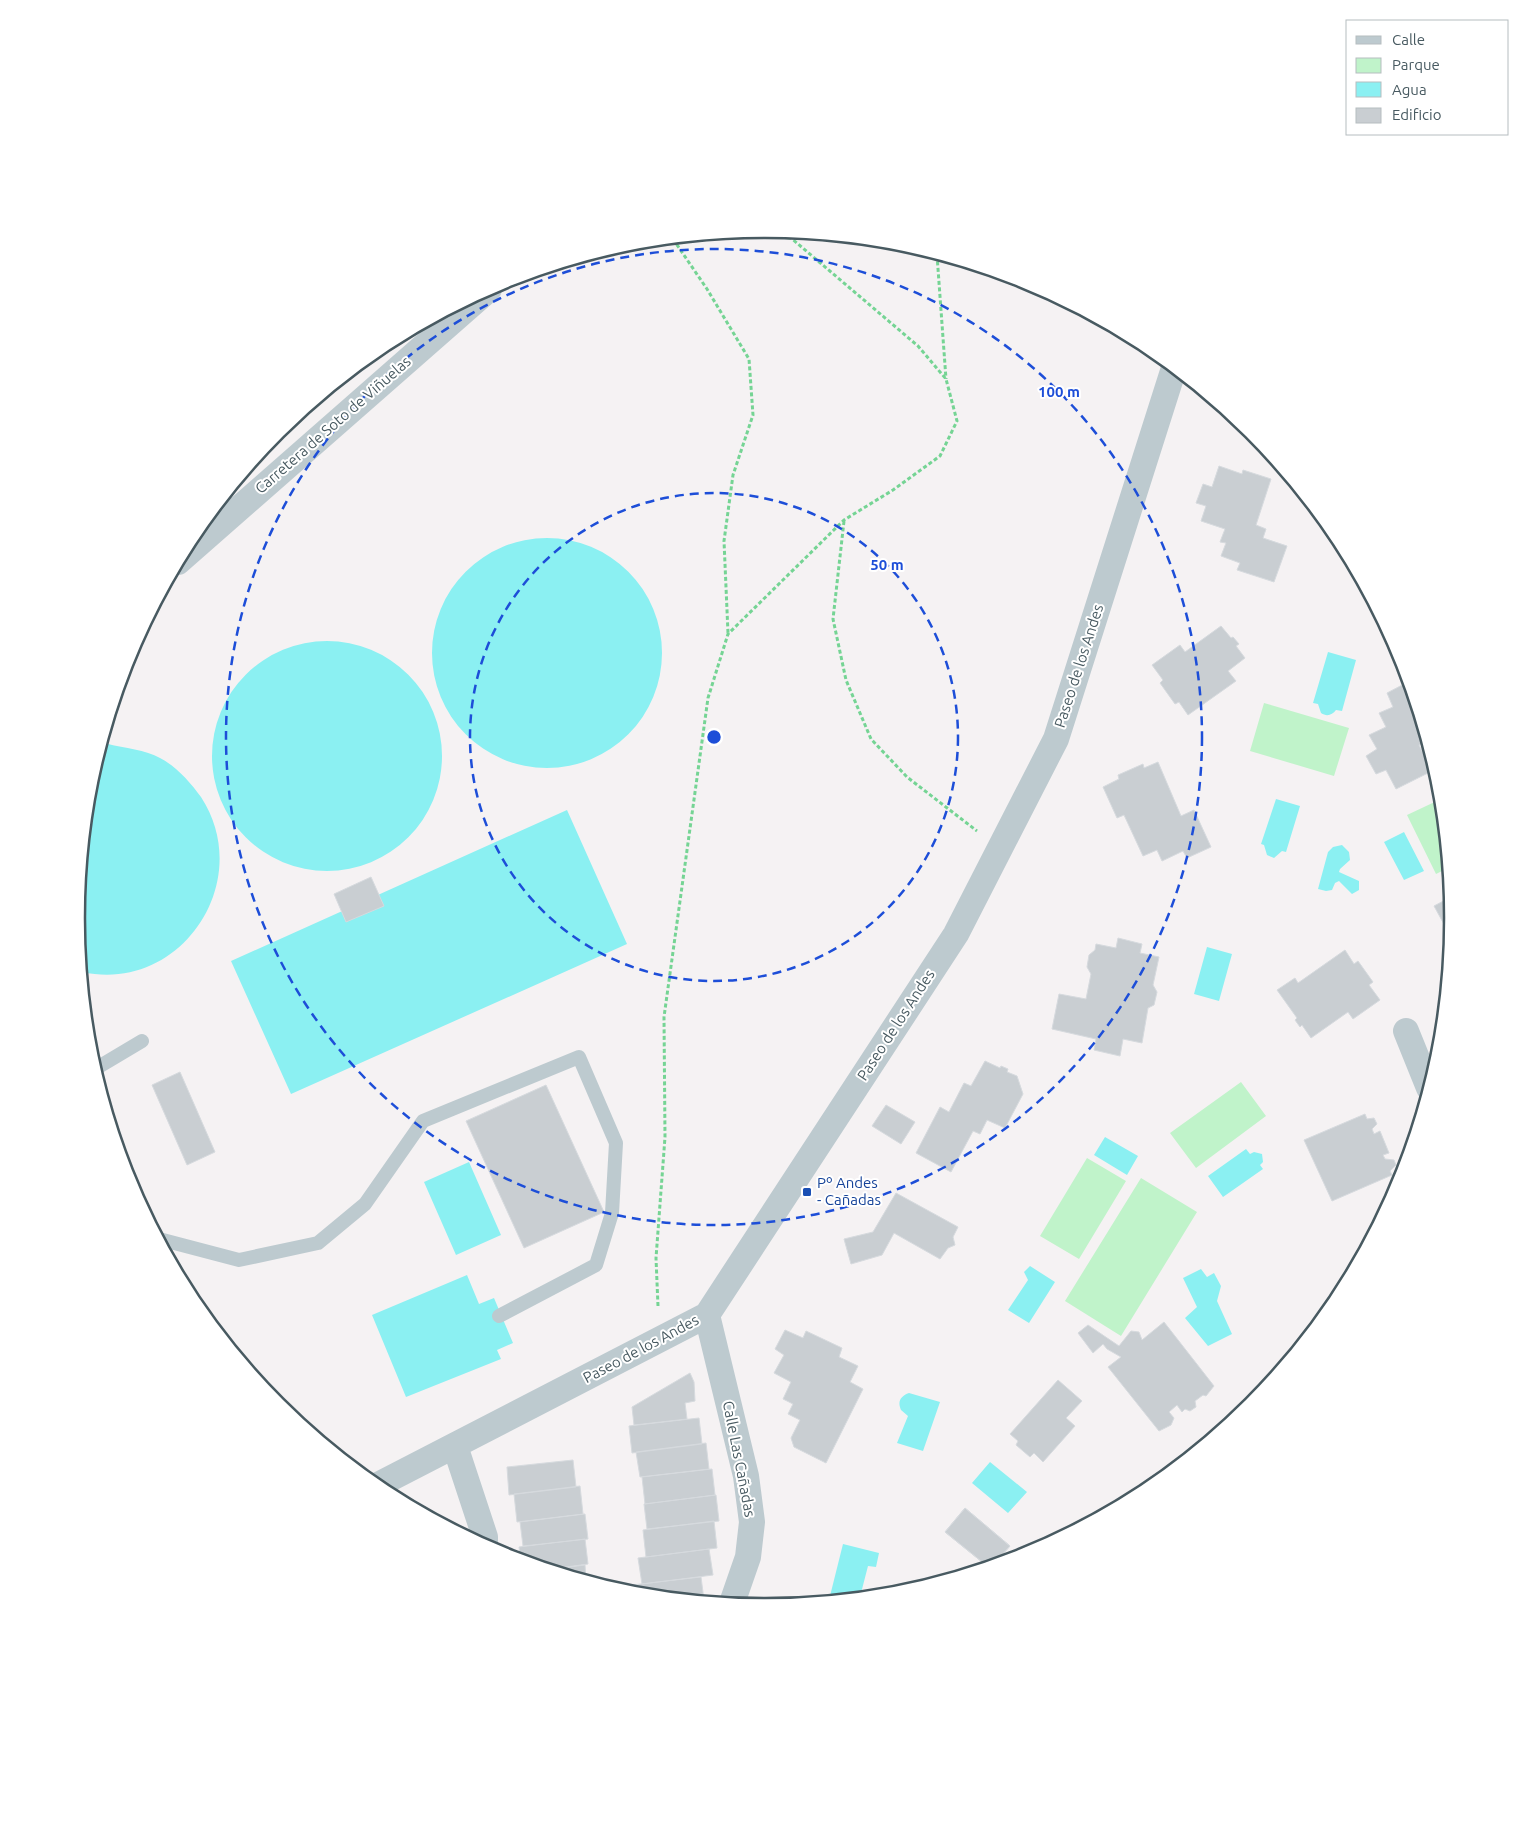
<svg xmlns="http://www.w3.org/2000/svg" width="1529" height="1836" font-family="Ubuntu,sans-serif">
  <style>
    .green { fill: #c0f3ca }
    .water { fill: #8bf0f2 }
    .building { fill: #c9ced2; stroke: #d6dade }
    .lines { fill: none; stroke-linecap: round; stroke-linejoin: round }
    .path { stroke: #75d494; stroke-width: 3; stroke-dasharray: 4 2.5; stroke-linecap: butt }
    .service { stroke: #bdcacf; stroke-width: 14 }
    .minor { stroke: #bdcacf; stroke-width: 26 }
    .ring { fill: none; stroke: #1d4ed8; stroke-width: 2.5; stroke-dasharray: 9 6 }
    .transit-dot { fill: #1a4fb4; stroke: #fff; stroke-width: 2 }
    .labels { text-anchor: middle; stroke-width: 4; stroke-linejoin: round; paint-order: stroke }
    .street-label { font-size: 15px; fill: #485a61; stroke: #fff }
    .transit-label { font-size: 15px; fill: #164399; stroke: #fff; text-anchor: start }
    .rim { fill: none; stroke: #485a61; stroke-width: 2.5 }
    .centre { fill: #1d4ed8; stroke: #fff; stroke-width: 2.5 }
    .ring-label { font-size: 15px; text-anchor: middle; font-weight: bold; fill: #1d4ed8; stroke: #fff; stroke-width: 4; stroke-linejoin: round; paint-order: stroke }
  </style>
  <rect width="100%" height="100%" fill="#f5f2f3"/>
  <path class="green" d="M1264 703 1349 728 1334 776 1250 751Z
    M1441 799 1448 868 1436 874 1407 815Z
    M1241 1082 1266 1116 1196 1168 1170 1133Z
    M1087 1158 1126 1181 1079 1259 1040 1236Z
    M1141 1178 1197 1212 1121 1336 1065 1301Z"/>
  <path class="water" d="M432 653a115 115 0 1 1 230 0a115 115 0 1 1-230 0Z
    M212 756a115 115 0 1 1 230 0a115 115 0 1 1-230 0Z
    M1328 652 1356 660 1342 711 1336 710C1332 715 1327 717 1321 713L1318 704 1313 703Z
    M108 744C124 748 146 750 160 758 177 767 190 782 201 797 256 881 181 994 82 972L76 918 90 783 101 745Z
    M1276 799 1300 806 1286 852 1282 851 1274 858 1267 855 1264 845 1261 844Z
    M567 810 627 944 291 1094 231 961Z
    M1404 832 1424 871 1404 880 1384 842Z
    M1342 845 1349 852 1350 860 1340 869 1339 872 1359 881V890L1352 894 1339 881 1335 883 1332 890 1326 891 1318 889 1328 852 1333 847Z
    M1207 947 1232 954 1219 1001 1194 994Z
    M1105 1137 1138 1156 1127 1175 1094 1155Z
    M1246 1149 1250 1154 1254 1152 1262 1154 1263 1162 1260 1165 1263 1169 1223 1197 1208 1176Z
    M469 1162 501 1235 456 1255 424 1182Z
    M1030 1266 1055 1282 1029 1323 1008 1310 1028 1280 1024 1272Z
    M1201 1269 1207 1277 1214 1273 1221 1286 1217 1301 1232 1334 1208 1346 1185 1318 1197 1307 1183 1278Z
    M467 1275 479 1304 494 1298 513 1343 497 1350 501 1359 406 1397 372 1315Z
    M909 1393 940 1402 923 1451 897 1443 908 1416 901 1410C897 1401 901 1396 909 1393Z
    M990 1462 1027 1492 1008 1513 972 1483Z
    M843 1544 879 1553 876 1567 868 1566 860 1597 841 1599 830 1596Z"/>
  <path class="building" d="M1219 466 1242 474 1243 470 1271 479 1256 525 1266 529 1263 538 1287 546 1274 582 1237 570 1240 563 1221 556 1226 543 1220 542 1225 529 1201 521 1206 506 1196 503 1203 484 1212 487Z
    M1221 626 1231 638 1233 637 1239 644 1236 646 1245 658 1228 671 1236 681 1188 715 1179 702 1175 704 1160 683 1163 680 1152 665 1180 645 1185 652Z
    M1406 683 1414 698 1424 732 1420 733 1425 742 1419 745 1432 771 1396 789 1386 770 1376 774 1366 756 1377 749 1369 735 1386 727 1379 713 1393 707 1387 693Z
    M1158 762 1181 816 1194 810 1211 847 1187 858 1183 851 1162 861 1157 850 1143 856 1124 815 1117 818 1103 787 1119 779 1118 775 1143 764 1144 768Z
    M371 877 384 906 346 922 334 894Z
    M1451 897 1453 918 1451 937 1434 906Z
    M1118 938 1142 944 1140 953 1159 957 1153 985 1157 992 1154 1005 1148 1008 1142 1043 1123 1039 1120 1056 1094 1050 1096 1039 1052 1029 1059 994 1086 999 1091 974 1087 967 1089 955 1095 950 1096 944 1116 948Z
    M1345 950 1354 964 1358 961 1373 982 1369 985 1380 1000 1353 1019 1348 1012 1311 1038 1302 1025 1300 1027 1295 1020 1297 1018 1277 990 1295 978 1298 983Z
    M985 1061 1000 1068 1001 1066 1008 1069 1007 1072 1017 1076 1023 1094 1005 1128 987 1120 980 1134 973 1131 951 1172 916 1153 940 1107 949 1112 964 1083 971 1086Z
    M180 1072 215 1152 187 1165 152 1085Z
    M546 1085 604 1212 524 1248 466 1121Z
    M886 1105 915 1122 901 1144 872 1126Z
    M1365 1114 1367 1119 1374 1118 1377 1124 1372 1129 1374 1134 1380 1131 1389 1153 1383 1155 1385 1159 1394 1160 1396 1165 1390 1171 1392 1175 1332 1201 1304 1140Z
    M896 1193 958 1227 953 1237 955 1245 948 1248 940 1259 894 1233 882 1255 851 1264 844 1239 873 1232Z
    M1164 1322 1214 1386 1206 1396 1203 1395 1195 1401 1196 1407 1190 1411 1185 1409 1182 1412 1177 1405 1169 1412 1174 1418 1171 1425 1159 1431 1108 1367 1121 1357 1107 1349 1103 1344 1093 1353 1078 1333 1088 1325 1119 1346 1131 1331 1139 1332 1142 1340Z
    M785 1330 803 1338 806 1331 842 1348 839 1357 858 1366 850 1382 863 1389 826 1463 794 1447 791 1438 800 1420 788 1414 793 1404 783 1399 791 1382 774 1373 784 1355 775 1349Z
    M690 1373 694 1382 695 1401 685 1403 687 1419 634 1425 632 1407Z
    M1058 1380 1082 1401 1066 1418 1075 1426 1043 1462 1034 1453 1030 1457 1016 1445 1018 1441 1010 1434Z
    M699 1418 702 1444 632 1453 629 1426Z
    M706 1443 709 1469 640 1477 636 1452Z
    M573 1460 576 1487 509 1495 507 1467Z
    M712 1469 715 1495 645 1504 642 1477Z
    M580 1486 583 1514 517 1522 514 1494Z
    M716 1495 719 1521 647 1529 644 1504Z
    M965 1508 1010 1546 994 1564 987 1566 945 1532Z
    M965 1508 1010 1546 994 1564 987 1566 945 1532Z
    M585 1514 588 1539 523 1546 520 1522Z
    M714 1521 717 1548 646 1557 643 1530Z
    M585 1539 588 1564 551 1569 521 1560 519 1547Z
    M709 1549 713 1575 642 1584 638 1558Z
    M585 1565 586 1580 551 1569 562 1568Z
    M701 1577 704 1600 633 1593 632 1585Z"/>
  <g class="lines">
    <path class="path" d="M741 232 791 238
      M673 239 707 289 749 359 753 415 733 475 724 541 728 633
      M937 255 946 379
      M844 521 833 619 846 680 871 739 907 777 977 831
      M658 1306 656 1258 665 1137 664 1017 708 698 728 634 844 520 893 490 940 456 957 421 946 379 918 346 791 238V232"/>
    <path class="service" d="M95 1069 142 1041
      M159 1239 239 1260 318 1243 365 1204 423 1121 579 1057 616 1143 612 1213 596 1265 499 1316"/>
    <path class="minor" d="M178 562 489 289
      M1406 1031 1429 1088
      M707 1315 746 1476 752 1522 748 1557 732 1603
      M455 1446 485 1537V1545
      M376 1486 707 1315 956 934 1056 739 1174 368"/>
  </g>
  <g class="ring">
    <circle cx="714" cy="737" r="244"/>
    <circle cx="714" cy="737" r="488"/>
  </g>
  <rect class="transit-dot" x="802" y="1187" width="10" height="10" rx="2.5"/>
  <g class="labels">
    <g class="street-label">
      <text transform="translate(333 425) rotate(-41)" y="5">Carretera de Soto de Viñuelas</text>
      <text transform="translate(1079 666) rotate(-72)" y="5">Paseo de los Andes</text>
      <text transform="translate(896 1025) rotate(-57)" y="5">Paseo de los Andes</text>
      <text transform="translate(641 1349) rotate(-28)" y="5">Paseo de los Andes</text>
      <text transform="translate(739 1459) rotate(79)" y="5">Calle Las Cañadas</text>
    </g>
    <g class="transit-label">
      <text x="817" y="1188">Pº Andes<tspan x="817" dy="17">- Cañadas</tspan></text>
    </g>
  </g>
  <path d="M0 0H1529V1836H0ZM764 238H765A679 679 0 0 1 1444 917V919A679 679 0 0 1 765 1598H764A679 679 0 0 1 85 919V917A679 679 0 0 1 764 238Z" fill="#fff" fill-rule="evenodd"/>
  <path class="rim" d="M764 238H765A679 679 0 0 1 1444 917V919A679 679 0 0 1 765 1598H764A679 679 0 0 1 85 919V917A679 679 0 0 1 764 238Z"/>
  <circle cx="714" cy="737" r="8" class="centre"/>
  <g class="ring-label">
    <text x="1059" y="397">100 m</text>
    <text x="887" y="570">50 m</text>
  </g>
  <rect x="1346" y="20" width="162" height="115" fill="#ffffff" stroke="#b6bdc0"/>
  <rect x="1356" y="36" width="25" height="8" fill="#bdcacf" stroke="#b6bdc0"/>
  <text x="1392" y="45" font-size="15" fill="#485a61">Calle</text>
  <rect x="1356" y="58" width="25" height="15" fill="#c0f3ca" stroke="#b6bdc0"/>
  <text x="1392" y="70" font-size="15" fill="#485a61">Parque</text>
  <rect x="1356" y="82" width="25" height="15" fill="#8bf0f2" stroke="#b6bdc0"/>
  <text x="1392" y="95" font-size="15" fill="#485a61">Agua</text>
  <rect x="1356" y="108" width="25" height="15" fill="#c9ced2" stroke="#b6bdc0"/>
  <text x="1392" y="120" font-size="15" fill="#485a61">Edificio</text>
</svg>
